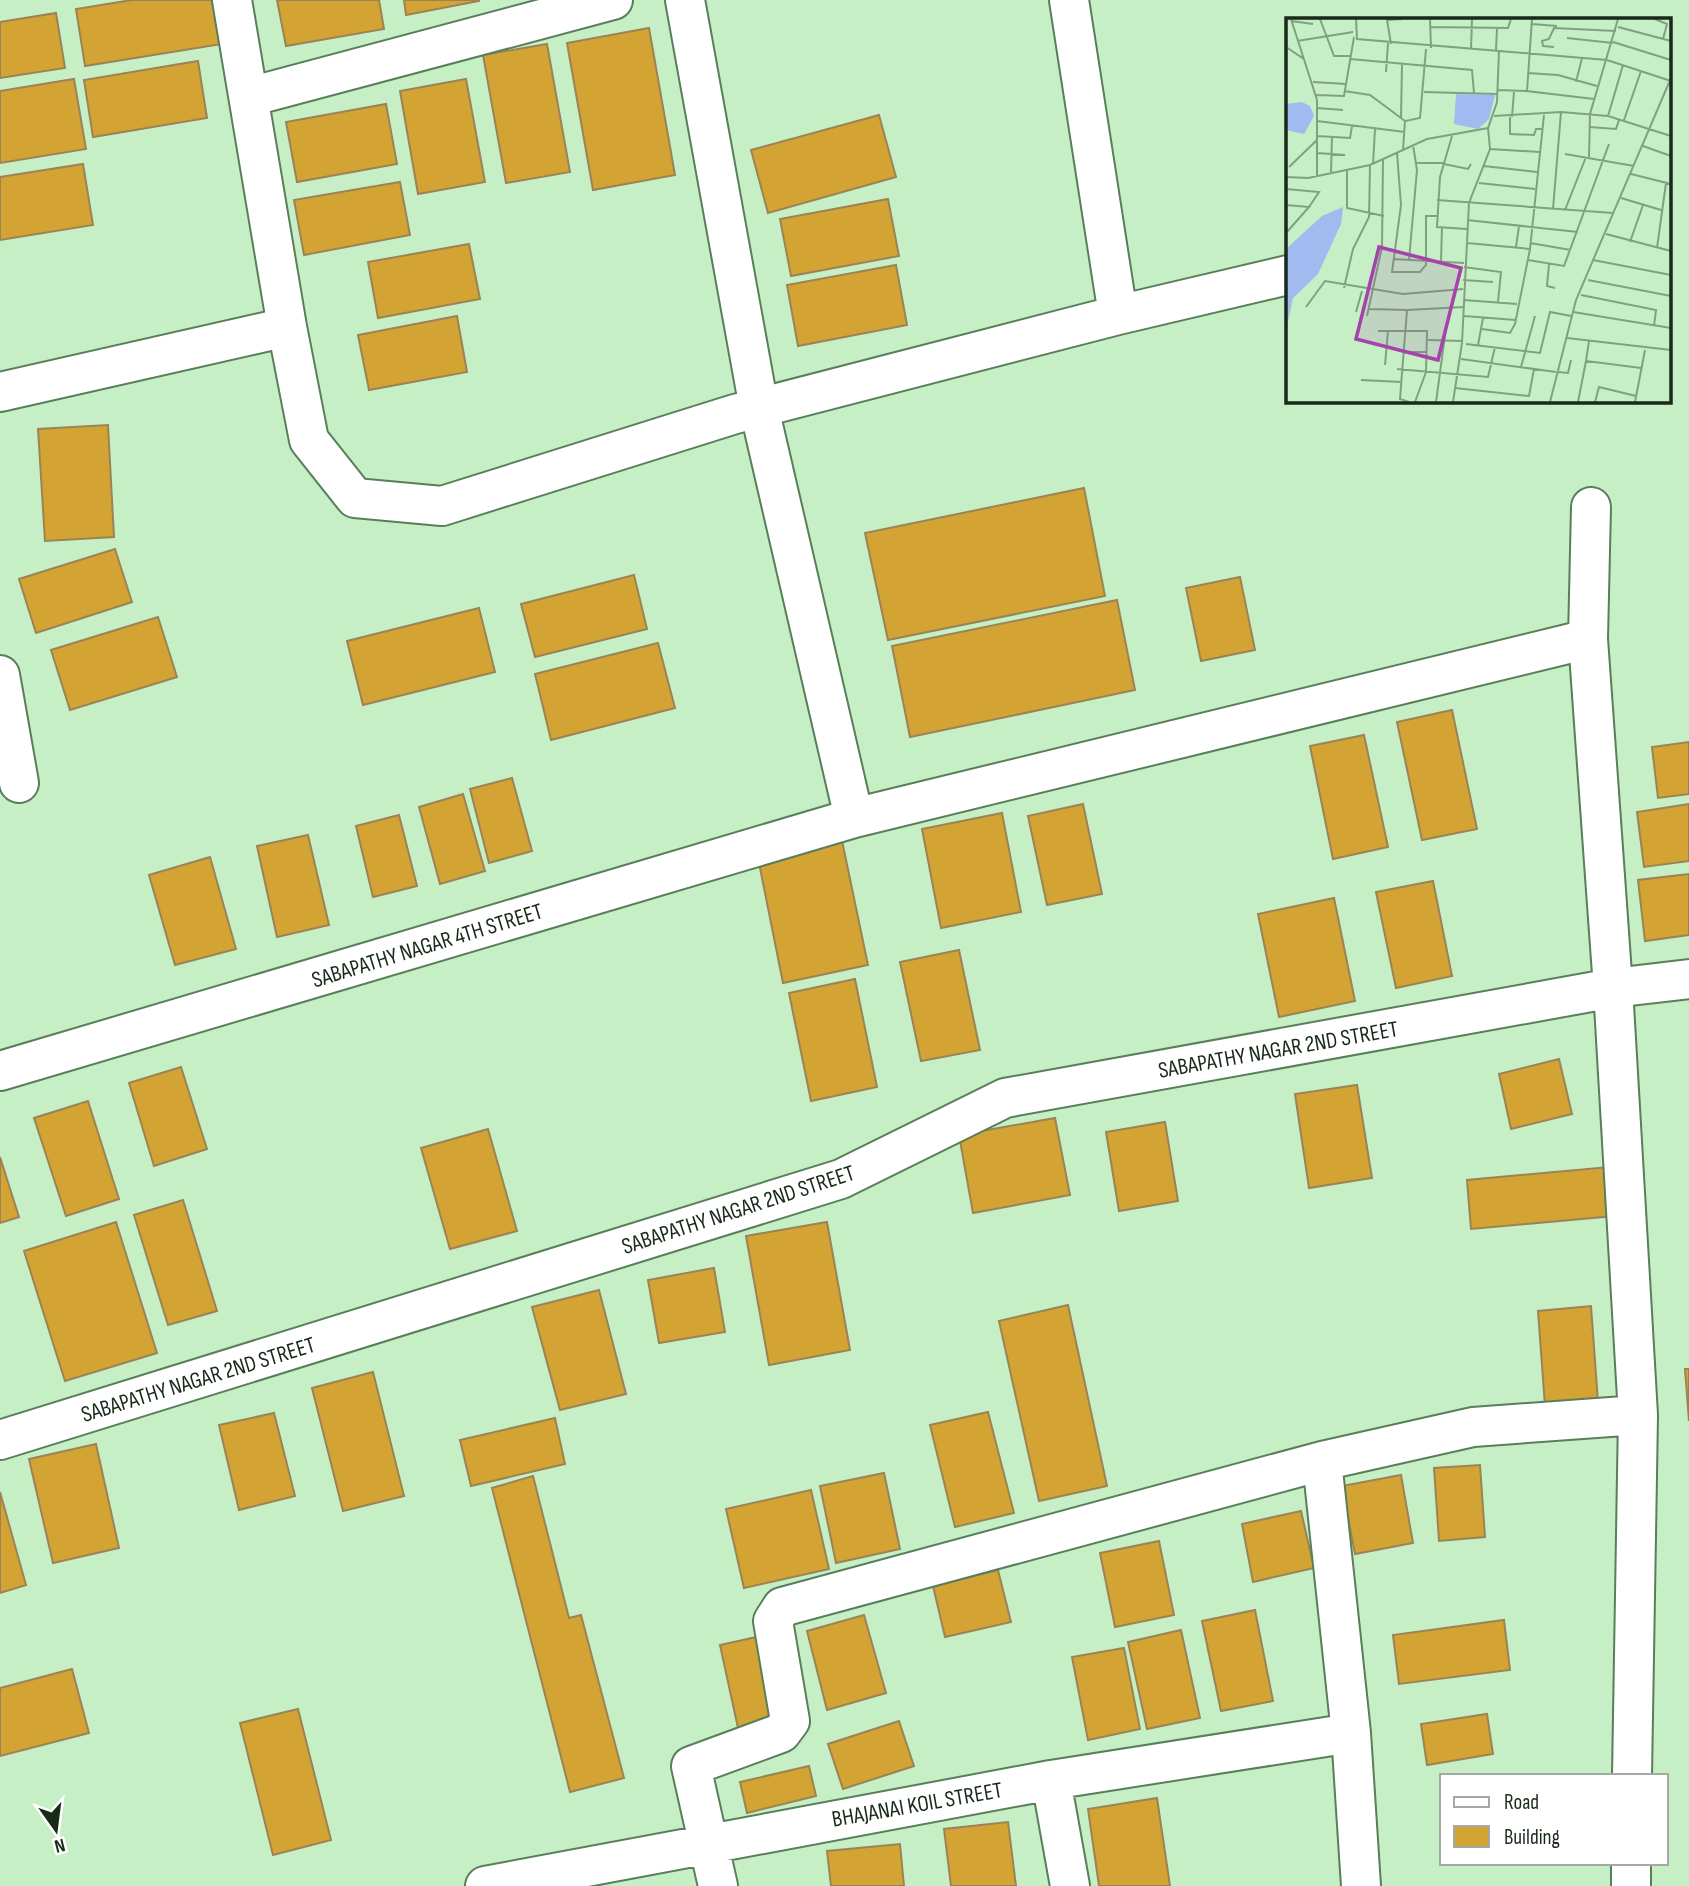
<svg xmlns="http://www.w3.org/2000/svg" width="1689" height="1886" font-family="'Sofia Sans Condensed',sans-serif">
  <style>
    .building { fill: #d3a434; stroke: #9a8455; stroke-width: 2 }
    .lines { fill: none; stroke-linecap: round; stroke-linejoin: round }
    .street-casing { stroke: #597e5a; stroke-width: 42 }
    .street { stroke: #fff; stroke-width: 38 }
    .labels { text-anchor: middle; stroke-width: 7; stroke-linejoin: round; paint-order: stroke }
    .street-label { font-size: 23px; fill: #19291a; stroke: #fff }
    .inset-road { fill: none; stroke: #81a081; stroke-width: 2 }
    .view { fill: #a444ab; fill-opacity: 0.15; stroke: #a444ab; stroke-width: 3.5 }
    .inset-edge { fill: none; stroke: #19291a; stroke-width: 3.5 }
  </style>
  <rect width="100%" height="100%" fill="#c6efc6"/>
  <path class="building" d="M132 0H215L222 44 85 66 76 9Z
    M277 0H379L384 29 286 46Z
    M404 0H479V1L406 15Z
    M56 13 65 68 0 78V22Z
    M649 28 675 175 593 190 567 43Z
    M547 44 570 172 506 183 483 55Z
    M198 61 207 118 93 137 84 80Z
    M74 79 86 149 0 163V91Z
    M466 79 485 182 418 194 400 91Z
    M386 104 397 164 297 182 286 122Z
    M879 115 896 177 768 213 751 150Z
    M83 164 93 225 0 240V177Z
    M400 182 410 235 304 255 294 200Z
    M888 199 899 256 791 276 780 219Z
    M469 244 480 299 378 318 368 262Z
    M896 265 907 325 798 346 787 285Z
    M457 316 467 372 369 390 358 335Z
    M108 425 114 537 45 541 38 429Z
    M1084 488 1105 596 888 640 865 533Z
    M115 549 132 602 36 633 19 579Z
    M634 575 647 629 535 657 521 604Z
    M1240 577 1255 650 1201 661 1186 588Z
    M1117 600 1135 690 910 737 892 646Z
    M479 608 495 672 363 705 347 641Z
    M158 617 177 677 70 710 51 650Z
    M658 643 675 708 551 740 535 674Z
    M1452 710 1477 829 1422 840 1397 722Z
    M1364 735 1388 847 1333 859 1310 746Z
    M1689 742V794L1658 798 1652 747Z
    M512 778 532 851 489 863 470 789Z
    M463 794 485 871 440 884 419 807Z
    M1083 804 1102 894 1047 905 1028 816Z
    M1689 804V861L1644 867 1637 812Z
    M1002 813 1021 912 941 928 922 829Z
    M399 815 417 886 373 897 356 826Z
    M308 835 329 925 277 937 257 846Z
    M841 836 868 965 783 983 757 853Z
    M210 857 236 949 175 965 149 875Z
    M1689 874V935L1645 941 1638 880Z
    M1433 881 1452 976 1396 988 1376 892Z
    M1334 898 1355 1001 1279 1017 1258 914Z
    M959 950 980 1050 921 1061 900 962Z
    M855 979 877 1087 811 1101 789 993Z
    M1559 1059 1572 1114 1511 1129 1499 1074Z
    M181 1067 207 1149 154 1166 129 1083Z
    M1357 1085 1372 1178 1309 1188 1295 1094Z
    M88 1101 119 1199 66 1216 34 1118Z
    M1055 1118 1070 1195 973 1213 959 1135Z
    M1165 1122 1178 1201 1119 1211 1106 1132Z
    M488 1129 517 1231 450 1249 421 1148Z
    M0 1157 19 1217 0 1223Z
    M1609 1167 1614 1216 1471 1229 1467 1180Z
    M183 1200 217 1311 168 1325 134 1215Z
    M116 1222 157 1353 65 1381 24 1251Z
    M827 1222 850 1350 769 1365 746 1236Z
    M714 1268 725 1332 659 1343 648 1280Z
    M599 1290 626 1394 560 1410 532 1307Z
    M1068 1305 1107 1486 1039 1501 999 1321Z
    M1591 1306 1598 1402 1545 1406 1538 1311Z
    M1685 1369H1689V1421Z
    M373 1372 404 1496 343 1511 312 1388Z
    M988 1412 1014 1513 955 1527 930 1425Z
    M274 1413 295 1496 239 1510 219 1425Z
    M555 1418 565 1464 471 1486 460 1440Z
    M96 1444 119 1548 53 1563 29 1459Z
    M1480 1465 1485 1537 1439 1541 1434 1468Z
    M884 1473 900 1549 836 1563 820 1486Z
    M1401 1475 1413 1543 1355 1554 1342 1486Z
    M533 1476 569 1618 581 1615 624 1778 570 1792 492 1488Z
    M811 1490 829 1569 744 1588 726 1509Z
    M0 1492 26 1585 0 1593Z
    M1301 1511 1314 1568 1253 1582 1242 1524Z
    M1159 1541 1174 1615 1115 1627 1100 1553Z
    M998 1570 1011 1622 945 1637 933 1586Z
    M1255 1610 1273 1701 1221 1711 1202 1621Z
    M864 1615 886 1693 827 1710 807 1631Z
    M1504 1620 1510 1670 1399 1684 1393 1635Z
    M1181 1630 1200 1718 1147 1729 1128 1642Z
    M761 1636 778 1718 738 1728 720 1645Z
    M1124 1648 1140 1729 1088 1740 1072 1657Z
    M72 1669 89 1733 0 1756V1688Z
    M298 1709 331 1840 273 1855 240 1723Z
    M1487 1714 1493 1754 1427 1765 1421 1724Z
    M899 1721 914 1766 843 1789 828 1744Z
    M809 1766 816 1796 747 1813 740 1782Z
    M1157 1798 1170 1886H1099L1088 1809Z
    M1008 1822 1016 1886H951L944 1829Z
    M900 1844 904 1886H831L827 1851Z"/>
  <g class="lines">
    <defs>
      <path id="street" d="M232 0 287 327 309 440 355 498 442 506 735 414 1118 315 1288 275
        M685 0 759 408 854 818 1588 639
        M1069 0 1118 315
        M249 97 613 0
        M0 392 287 327
        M1591 507 1588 639 1613 988 1638 1415 1632 1776
        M0 675 19 783
        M0 1071 854 818
        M0 1440 841 1179 1005 1098 1613 988 1689 979
        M1322 1461 1473 1427 1638 1415
        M1051 1780 1070 1886
        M485 1886 1051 1780 1351 1733
        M718 1886 691 1766 781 1733 790 1721 773 1621 782 1607 1322 1461 1351 1733 1361 1886
        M1631 1886V1863"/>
    </defs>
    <use href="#street" class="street-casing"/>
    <use href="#street" class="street"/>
  </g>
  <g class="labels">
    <g class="street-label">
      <text transform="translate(427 945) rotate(-17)" y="8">SABAPATHY NAGAR 4TH STREET</text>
      <text transform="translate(1278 1049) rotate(-10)" y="8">SABAPATHY NAGAR 2ND STREET</text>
      <text transform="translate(738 1209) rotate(-18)" y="8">SABAPATHY NAGAR 2ND STREET</text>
      <text transform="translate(198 1379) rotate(-17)" y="8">SABAPATHY NAGAR 2ND STREET</text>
      <text transform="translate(917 1804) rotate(-10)" y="8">BHAJANAI KOIL STREET</text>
    </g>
  </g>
  <g transform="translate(1286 18)">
    <rect width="385" height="385" fill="#c6efc6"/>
    <path d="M170 76 209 77 203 101 192 111 168 106ZM16 84 24 88 28 98 18 116 0 112V86ZM57 189 55 206 32 256 7 280 0 313V231L36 198Z" fill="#a1baef"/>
    <path class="inset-road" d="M5 1 31 82V159M34 1 48 38H64M70 1 71 21 321 42 385 63M144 1 145 30M246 1 241 73 308 81M369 1 381 6 377 21M5 3 27 6M246 6 271 8M144 9 222 10 225 1M332 9 385 23M281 20 327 25M11 23 67 14M327 24 385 42M105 26 101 2 116 1M0 29 18 41M268 29 257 28 256 23 263 21 268 10 330 13M185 31 186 1M210 32 211 10M64 41 186 52 188 75M100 54 102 25M242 55 272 57 311 68M27 64 60 66M290 64 296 40M212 72 241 73M58 73 84 77 119 103M138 74 211 76M30 77 58 78 68 19M31 90 57 92M208 98 275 94 322 98 385 118M322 98 337 47M224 99V116L248 117 250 111H256M226 99 228 74M115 100 116 47M338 102 355 53M31 103 119 114M303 109 330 111 333 102M31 118 64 120 66 108M166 118 154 159 151 209 181 211M357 128 385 138M204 131 254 134M117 132 119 103 134 100 140 31M31 135 59 137M111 135 115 187 106 254H134L140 247V198H151M279 136 348 148M303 139 304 96 332 1M130 145H158M87 146 89 111M158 146 182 151 185 146M198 148 251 154M3 149 31 122M61 152V190L98 198M45 154 46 119M345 156 385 166M0 159 22 160 84 147 141 121 202 110 211 84 213 33M193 165 249 171M0 171 33 174 23 189M335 180 375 192M151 182 327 195M0 187 23 189 0 215M267 191 275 94M279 192 300 139M181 202 292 214M320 216 385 233M344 224 357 187M181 225 244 231M244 225 285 232M230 229 233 208M371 230 380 165M107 241 178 245M123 242 131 152 127 127M242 242 278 248 323 126M307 242 385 257M155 244 156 209M263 246 261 268 269 270M178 249 215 254 212 284M177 262 207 264M302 262 385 278M58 270 67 231 83 199 84 147M295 277 370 292 368 308M178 282 231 286M20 289 39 263 117 276 177 271M83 291 121 292 114 381 123 384M121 292 178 289M70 294 76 273M287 294 385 310M81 298 96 229 97 142M178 298 230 302M196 311 224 315 229 306 244 231 258 97M92 313H141L140 354 129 384M281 320 385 332M142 322 177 323M303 323 300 343 355 350M180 326 254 335 264 294 285 298M192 327 197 300M119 334H141M175 341 270 354M99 347 102 313M235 349 249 298M111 351 202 359 209 329M272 354 282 355 285 342M75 362 116 364M169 370 243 378 248 351M150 384 161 303M167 384 176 325 183 185 204 131 202 110M264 384 290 282 385 60M292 384 300 343M309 384 313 369 350 378M349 384 359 332"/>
    <path class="view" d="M93 229 175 250 152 342 70 321Z"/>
    <rect width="385" height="385" class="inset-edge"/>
  </g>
  <rect x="1440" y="1774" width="228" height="91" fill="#ffffff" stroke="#a3a9a3" stroke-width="2"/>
  <rect x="1454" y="1797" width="35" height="10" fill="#ffffff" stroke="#a3a9a3" stroke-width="2"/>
  <text x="1504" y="1809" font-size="21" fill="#19291a">Road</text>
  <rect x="1454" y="1826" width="35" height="21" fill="#d3a434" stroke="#a3a9a3" stroke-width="2"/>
  <text x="1504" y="1844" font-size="21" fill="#19291a">Building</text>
  <g transform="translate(56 1830) rotate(166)" stroke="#ffffff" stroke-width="5" paint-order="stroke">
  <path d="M0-5L12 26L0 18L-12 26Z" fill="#19291a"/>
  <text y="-10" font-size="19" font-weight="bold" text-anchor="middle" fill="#19291a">N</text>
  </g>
</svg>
